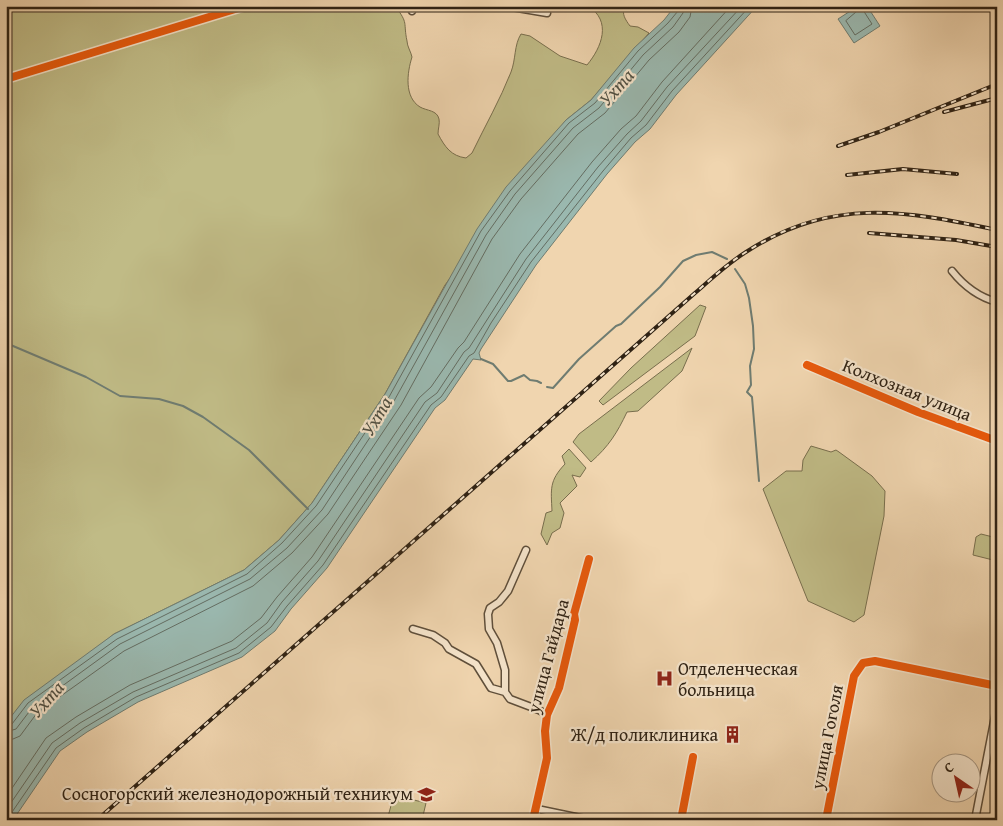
<svg xmlns="http://www.w3.org/2000/svg" width="1003" height="826" font-family="'Gentium Book Plus',serif">
  <style>
    .green { fill: #c0bb86; stroke: #786e4d }
    .water { fill: #9ab8af; stroke: #6f7c71 }
    .lines { fill: none; stroke-linecap: round; stroke-linejoin: round }
    .shore { stroke: #646d62; stroke-width: 1 }
    .stream { stroke: #6f7c71; stroke-width: 2 }
    .minor-casing { stroke: #5f4f3b; stroke-width: 9 }
    .minor { stroke: #f5e4cb; stroke-width: 6 }
    .rail-casing { stroke: #2f2214; stroke-width: 4 }
    .rail { stroke: #f5e4cb; stroke-width: 2; stroke-dasharray: 5.5; stroke-linecap: butt }
    .cycleway-casing { stroke: #f5e4cb; stroke-width: 11 }
    .cycleway { stroke: #e8590c; stroke-width: 8 }
    .labels { text-anchor: middle; stroke-width: 4.5; stroke-linejoin: round; paint-order: stroke }
    .street-label { font-size: 18px; fill: #2f2214; stroke: #f5e4cb }
    .poi-label { font-size: 18px; fill: #2f2214; stroke: #f5e4cb; text-anchor: end }
    .water-label { font-size: 19px; font-style: italic; fill: #4f4f42; stroke: #f5e4cb }
  </style>
  <rect width="100%" height="100%" fill="#f0d5af"/>
  <filter id="stains"><feTurbulence type="fractalNoise" baseFrequency=".004" numOctaves="4"/><feColorMatrix values="0 0 0 0 .2 0 0 0 0 .09 0 0 0 0 .02 0 0 0 .5 -.17"/></filter>
  <radialGradient id="worn" r=".72"><stop offset=".6" stop-color="#630" stop-opacity="0"/><stop offset="1" stop-color="#630" stop-opacity=".3"/></radialGradient>
  <path class="green" d="M6 6H395C409 24 403 22 407 41 407 46 411 52 412 57 407 73 404 97 420 107 427 111 437 110 439 119 440 123 438 129 438 134 445 147 451 156 466 158L472 153C485 126 500 100 511 72 516 59 514 45 521 34L530 36 560 56 587 65C602 47 612 21 588 6H624C622 15 625 19 630 26L638 27 649 33 591 100 566 120 445 285 385 394 312 503 279 540 244 570 114 634 6 723Z
    M700 305 706 307 695 336 603 405 599 401 631 368Z
    M692 348 682 371 638 411 627 412C617 433 609 446 591 462L573 442 579 434Z
    M811 446 831 452 836 450 839 452 872 476 885 491 884 516 864 615 854 622 808 601 763 489 786 471H802L803 460Z
    M569 449 586 468 580 477 572 475 577 486 560 503 564 513 560 528 552 533 547 545 541 534 546 513 552 511C551 489 549 481 565 464L562 456Z
    M981 534 997 538V561L973 555 976 537Z
    M394 795 426 803 422 820H387Z"/>
  <path class="water" d="M675 6H757L676 95 650 129 635 142 607 174 536 265 481 349 479 353 481 360 473 359 445 400 435 408 327 568 291 609 275 631 242 657 138 702 87 732 60 751 13 820H6V723L24 700 114 634 244 570 279 540 312 503 385 394 477 229 506 187 566 120 591 100 634 48 664 20Z
    M858 6H867L880 26 854 43 838 19Z"/>
  <g class="lines">
    <path class="shore" d="M860 9 863 10 872 24 855 35 846 21Z
      M6 726 12 724 28 703 117 639 247 574 282 543 316 506 389 397 481 231 510 191 569 123 595 103 638 51 668 23 678 11V6
      M6 732 16 729 32 708 120 644 250 579 287 548 322 510 394 401 486 235 515 194 573 128 599 108 643 55 673 27 683 13 685 6
      M6 740 13 739 20 736 37 713 124 651 253 586 292 553 328 514 401 405 492 239 521 199 578 134 605 113 649 60 679 32 690 17 692 6
      M6 797 46 738 76 717 130 685 232 641 261 618 277 597 312 557 419 398 431 387 458 348 464 342 520 254 592 162 621 129 636 116 662 82 731 6
      M6 810 52 743 80 723 133 692 236 648 267 623 282 602 318 561 425 402 437 393 464 352 469 348 526 259 598 167 627 134 641 121 667 87 742 6
      M9 820 10 815 56 748 84 728 136 697 239 653 271 627 287 606 323 565 431 405 441 397 469 356 474 353 491 323 531 262 603 171 631 138 646 125 672 91 750 6"/>
    <path class="stream" d="M735 269 745 284 749 298 753 326 754 349 750 366 751 385 747 392 752 397 759 481
      M6 343 86 377 120 396 159 399 183 406 203 417 249 450 308 509
      M481 359 493 364 508 381H511L524 375 530 380 537 381 541 383
      M547 387 553 388 579 359 616 326 621 324 660 287 683 261 696 255 712 252 727 259"/>
    <defs>
      <path id="minor" d="M410 6 412 11
        M505 6 547 13
        M6 79 245 6
        M952 271C964 286 978 297 997 302
        M807 365 918 412 997 441
        M413 629 433 635 445 643 449 649 476 664 491 688 505 692 510 699 539 710 547 715
        M505 692V670L497 643 489 629 488 614 490 608 499 602 508 591 526 550
        M537 809 590 820
        M533 820 547 758 545 731 547 715 559 688 575 620 574 614 589 559
        M681 820 693 757
        M826 820 854 676 863 663 875 661 997 686
        M975 820 997 706"/>
    </defs>
    <use href="#minor" class="minor-casing"/>
    <use href="#minor" class="minor"/>
    <defs>
      <path id="rail" d="M944 112 997 98
        M838 146 879 132 997 84
        M847 175 903 169 957 174
        M869 233 956 240 997 247
        M97 820 695 293C711 279 727 264 746 252 831 197 903 210 997 230"/>
    </defs>
    <use href="#rail" class="rail-casing"/>
    <use href="#rail" class="rail"/>
    <defs>
      <path id="cycleway" d="M6 79 245 6
        M807 365 918 412 997 441
        M533 820 547 758 545 731 547 715 559 688 575 620 574 614 589 559
        M681 820 693 757
        M826 820 854 676 863 663 875 661 997 686"/>
    </defs>
    <use href="#cycleway" class="cycleway-casing"/>
    <use href="#cycleway" class="cycleway"/>
  </g>
  <defs>
    <symbol id="hospital-bare" viewBox="-9 -9 18 18"><path d="M-5-5h3v3.5h4V-5h3V5h-3V1.5h-4V5h-3Z" fill="#8f2418" stroke="#f5e4cb" stroke-width="2.5" paint-order="stroke"/></symbol>
    <symbol id="building-bare" viewBox="-9 -9 18 18"><path d="M-4-6H4V6H1V3H-1V6H-4ZM-2.5-4.3h1.7v1.8h-1.7ZM.8-4.3h1.7v1.8H.8ZM-2.5-1h1.7V.8h-1.7ZM.8-1h1.7V.8H.8Z" fill="#8f2418" stroke="#f5e4cb" stroke-width="2.5" paint-order="stroke"/></symbol>
    <symbol id="university-bare" viewBox="-9 -9 18 18"><path d="M0-5L7-2L0 1L-7-2ZM-4 1L0 2.5L4 1V4Q0 6-4 4Z" fill="#8f2418" stroke="#f5e4cb" stroke-width="2.5" paint-order="stroke"/></symbol>
  </defs>
  <g fill-rule="evenodd">
    <use href="#hospital-bare" x="652" y="666" width="25" height="25"/>
    <use href="#building-bare" x="720" y="722" width="25" height="25"/>
    <use href="#university-bare" x="414" y="782" width="25" height="25"/>
  </g>
  <g class="labels">
    <g class="street-label">
      <text transform="translate(907 390) rotate(22)" y="6">Колхозная улица</text>
      <text transform="translate(548 656) rotate(-75)" y="6">улица Гайдара</text>
      <text transform="translate(827 737) rotate(-79)" y="6">улица Гоголя</text>
    </g>
    <g class="poi-label">
      <text x="678" y="675" text-anchor="start">Отделенческая<tspan x="678" dy="21">больница</tspan></text>
      <text x="718" y="741">Ж/д поликлиника</text>
      <text x="413" y="800">Сосногорский железнодорожный техникум</text>
    </g>
    <g class="water-label">
      <text transform="translate(616 87) rotate(-48)" y="7">Ухта</text>
      <text transform="translate(376 416) rotate(-59)" y="7">Ухта</text>
      <text transform="translate(46 699) rotate(-48)" y="7">Ухта</text>
    </g>
  </g>
  <rect width="1003" height="826" fill="none" stroke="#f0d5af" stroke-width="25"/>
  <rect x="8" y="8" width="988" height="811" fill="none" stroke="#2f2214" stroke-width="2.5"/>
  <rect x="12" y="12" width="978" height="801" fill="none" stroke="#2f2214"/>
  <g transform="translate(956 778) rotate(326)"><circle r="24" fill="#f5e4cb" stroke="#a69682"/>
  <path d="M0-4L9 19L0 12L-9 19Z" fill="#8f2418"/>
  <text y="-8" font-size="14" font-weight="bold" text-anchor="middle" fill="#2f2214">С</text>
  </g>
  <rect width="100%" height="100%" filter="url(#stains)"/>
  <rect width="100%" height="100%" fill="url(#worn)"/>
</svg>
